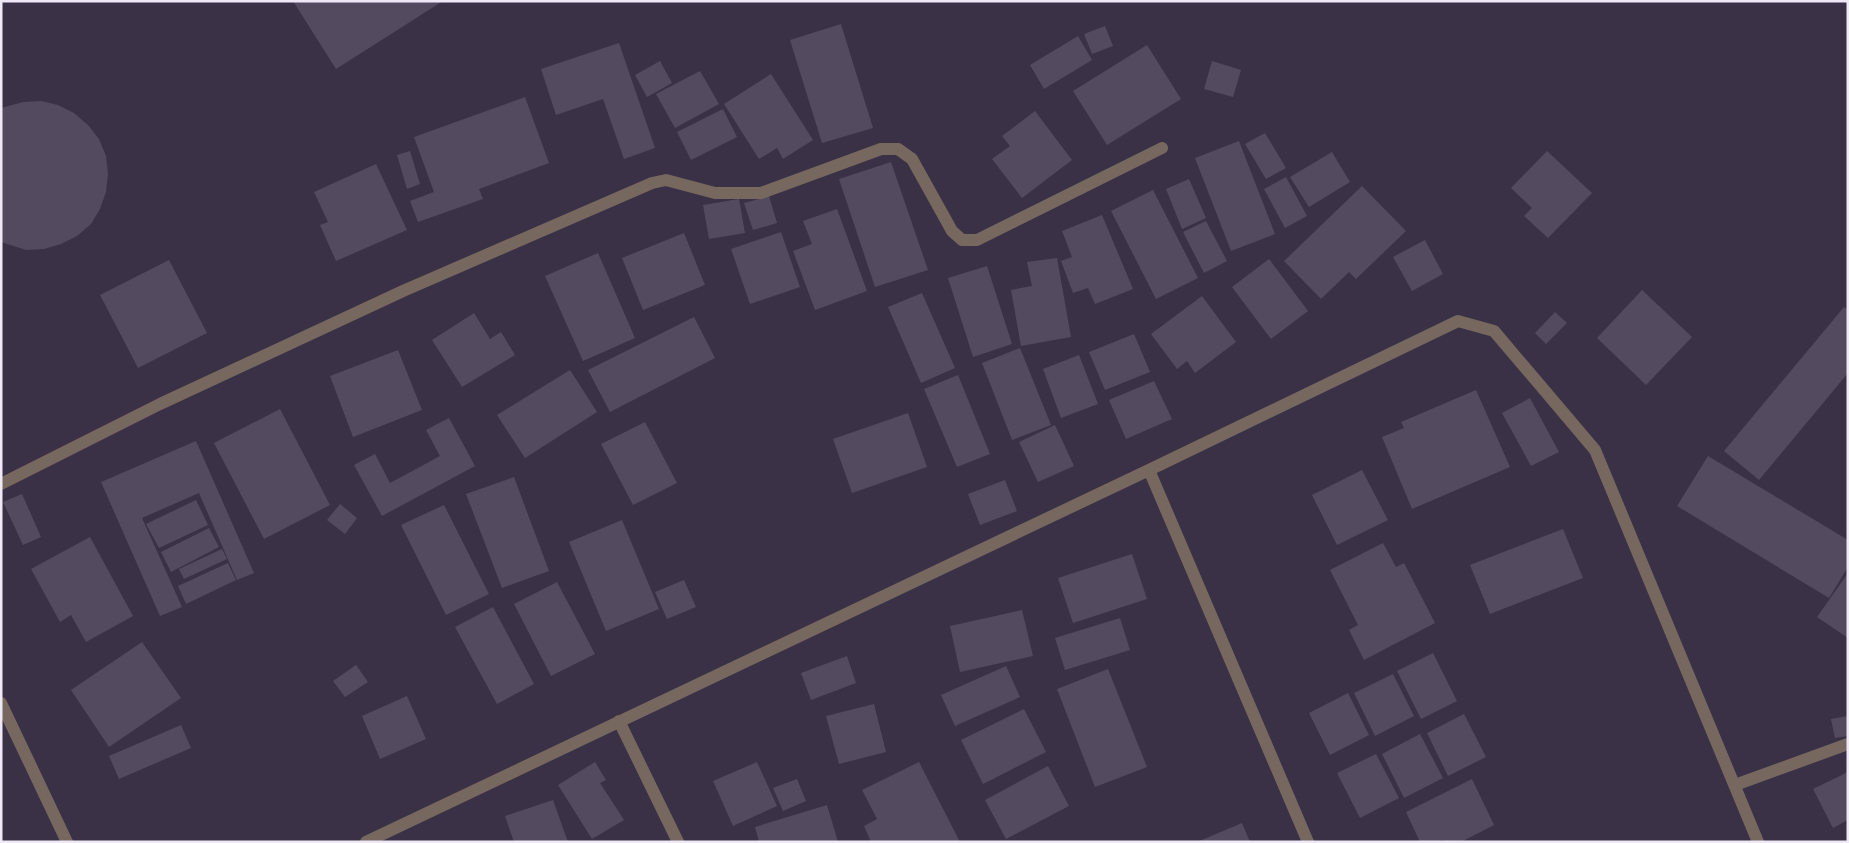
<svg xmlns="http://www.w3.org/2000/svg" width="1849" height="843" font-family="Literata,serif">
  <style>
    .building { fill: #544a60 }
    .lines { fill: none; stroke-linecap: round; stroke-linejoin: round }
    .minor { stroke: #76685f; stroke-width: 12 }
  </style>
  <rect width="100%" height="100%" fill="#3a3146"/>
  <path class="building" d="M293 1H443L336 69Z
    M841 24 873 128 822 143 790 40Z
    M1105 26 1113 46 1092 54 1084 34Z
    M1078 36 1092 60 1044 89 1030 65Z
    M619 43 655 148 624 159 603 99 556 115 541 69Z
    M1147 45 1181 99 1107 145 1073 91Z
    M660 61 672 83 647 97 635 75Z
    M1212 61 1241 70 1233 97 1204 89Z
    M700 71 719 104 675 128 656 94Z
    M771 74 813 140 783 159 777 148 759 159 724 104Z
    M525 97 549 163 479 189 483 199 418 222 410 201 434 192 414 137Z
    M41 101 58 105 74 113 88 125 99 139 106 156 108 174 106 192 100 209 91 224 77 236 61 244 44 249 26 250 1 242V108L23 102Z
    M723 109 737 137 691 160 677 132Z
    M1035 111 1072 160 1022 198 992 159 1010 146 1002 136Z
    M1265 133 1286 168 1266 179 1245 144Z
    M1239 141 1275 234 1231 251 1195 158Z
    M410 151 420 184 407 189 397 155Z
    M1547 151 1592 193 1548 238 1524 216 1532 208 1511 188Z
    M1332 152 1350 182 1309 207 1290 177Z
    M891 162 928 270 875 287 839 179Z
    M376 164 407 230 336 261 320 225 328 222 314 192Z
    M1286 177 1307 216 1285 228 1264 189Z
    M1189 179 1206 218 1182 229 1166 189Z
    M1362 186 1406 231 1356 279 1349 272 1321 299 1284 261Z
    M1153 190 1198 278 1156 299 1111 211Z
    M769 196 777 223 753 230 744 203Z
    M739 199 745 233 709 239 703 205Z
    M837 209 867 291 815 310 793 251 812 244 803 221Z
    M1102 215 1133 289 1095 304 1088 288 1073 293 1061 261 1072 257 1062 231Z
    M1206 221 1227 261 1204 273 1183 232Z
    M781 232 800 287 750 304 731 249Z
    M684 233 705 285 643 310 622 258Z
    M1425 240 1443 274 1412 291 1393 257Z
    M598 253 635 338 583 361 545 276Z
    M1057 258 1071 337 1021 346 1011 290 1032 286 1027 262Z
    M1269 259 1308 311 1271 339 1232 287Z
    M169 260 207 333 138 368 100 295Z
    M987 266 1012 344 973 357 948 278Z
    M1642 290 1692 337 1646 385 1597 338Z
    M922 293 955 368 921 383 888 307Z
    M1202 296 1236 342 1195 373 1187 361 1177 369 1151 334Z
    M1844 307 1848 310V373L1759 480 1724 451Z
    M1555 312 1567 323 1546 344 1535 333Z
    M474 313 490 339 501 332 515 355 462 387 432 340Z
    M694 317 715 358 610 412 588 370Z
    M1134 334 1150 372 1105 390 1089 352Z
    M1020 348 1051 425 1012 440 982 363Z
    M398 350 422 410 353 437 330 376Z
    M1079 355 1098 404 1061 418 1043 369Z
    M570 370 597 412 525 458 497 415Z
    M958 375 990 454 957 467 924 389Z
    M1154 381 1172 419 1126 439 1109 400Z
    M1476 390 1510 467 1412 509 1382 437 1404 428 1401 422Z
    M1530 398 1559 452 1531 466 1502 413Z
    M280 409 330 505 264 539 214 443Z
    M908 413 927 467 852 493 833 439Z
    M449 418 475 466 382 516 354 465 375 454 390 483 440 456 426 430Z
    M645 422 677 483 633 505 601 444Z
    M1055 425 1074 466 1038 482 1019 442Z
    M196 441 254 573 237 580 199 493 142 518 182 607 160 616 101 482Z
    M1708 456 1848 540V567L1829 598 1677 506Z
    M1362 470 1388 520 1337 545 1312 495Z
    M514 477 549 571 502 588 466 494Z
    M1005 480 1017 511 980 525 968 494Z
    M22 494 41 537 23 545 3 502Z
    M196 500 208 525 159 548 146 524Z
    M340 504 357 518 345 534 327 520Z
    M444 505 489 594 446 615 401 525Z
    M622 520 659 609 606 631 569 542Z
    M209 528 219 547 171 572 161 552Z
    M1563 529 1583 578 1490 614 1470 565Z
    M90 537 133 616 86 642 71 615 60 622 31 569Z
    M1383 543 1396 567 1404 563 1435 623 1364 660 1349 630 1358 625 1330 570Z
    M222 549 227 559 184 579 179 569Z
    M1132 554 1147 599 1073 623 1058 578Z
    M228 563 236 580 186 604 178 586Z
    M1848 573V638L1817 617Z
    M684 580 696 607 667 619 655 592Z
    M557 582 595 654 551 676 514 604Z
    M493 607 534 684 497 704 455 627Z
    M1022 610 1033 656 960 672 950 626Z
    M1120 618 1130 650 1065 670 1055 638Z
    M142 642 181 698 109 747 71 690Z
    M1433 653 1457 701 1421 719 1397 671Z
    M847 656 856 683 811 700 801 673Z
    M356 665 368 682 345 697 333 681Z
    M1006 666 1020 697 955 726 941 695Z
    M1108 669 1147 767 1095 787 1057 689Z
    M1393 674 1414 716 1375 736 1354 693Z
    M1348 693 1369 735 1330 755 1309 713Z
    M407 696 426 739 380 759 362 716Z
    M874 704 886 752 839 764 826 716Z
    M1024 709 1046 752 983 784 961 740Z
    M1464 714 1486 757 1448 776 1427 733Z
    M1848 716V736L1835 738 1831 719Z
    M181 725 191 748 119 779 109 756Z
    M1420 734 1443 778 1404 798 1382 754Z
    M1376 754 1399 798 1360 818 1337 773Z
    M595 762 606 780 600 783 624 820 592 839 558 785Z
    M757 762 777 806 733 826 713 781Z
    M919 762 960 842H871L864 826 877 819 862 790Z
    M1048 766 1069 806 1006 839 985 800Z
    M1848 772V820L1833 828 1813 789Z
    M797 779 806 801 783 811 773 788Z
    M1472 779 1494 825 1461 842H1443L1442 840 1438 842H1420L1406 812Z
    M553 800 568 842H514L505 816Z
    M827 805 838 842H759L755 827Z
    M1242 823 1250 842H1197Z"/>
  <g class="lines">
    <path class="minor" d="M1149 470 1308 842
      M1 484 160 404 403 291 652 183 666 180 715 193H761L881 149H898L912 159 952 231 962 240H977L1162 148
      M1 703 67 842
      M619 721 678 842
      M1735 785 1848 744
      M366 842 1149 470 1458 321 1494 331 1595 450 1758 842"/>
  </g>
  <rect width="1849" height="843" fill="none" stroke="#efe9f7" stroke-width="5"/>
</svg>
